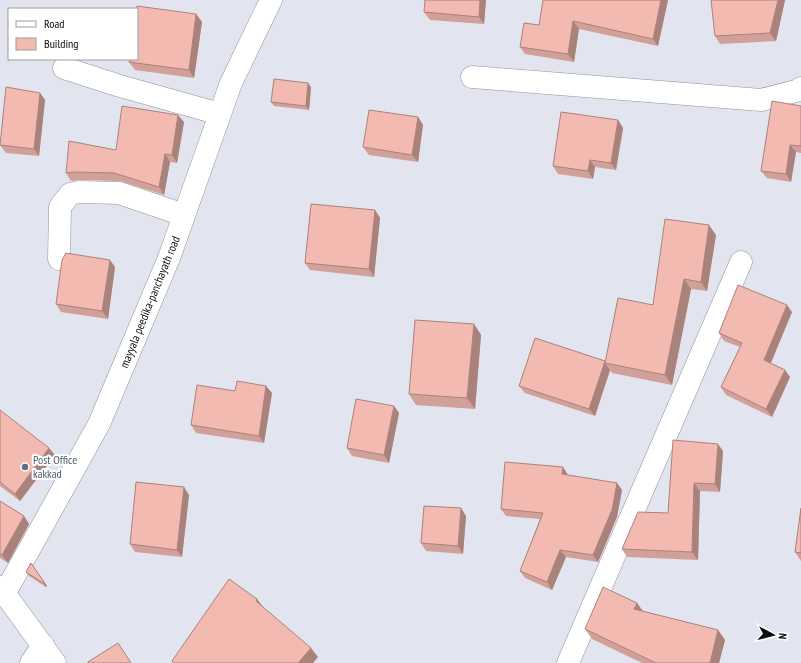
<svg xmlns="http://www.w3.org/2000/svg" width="801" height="663" font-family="'PT Sans Narrow',sans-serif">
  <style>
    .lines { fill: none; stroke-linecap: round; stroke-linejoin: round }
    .street-casing { stroke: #8f929b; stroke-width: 23 }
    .secondary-casing { stroke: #8f929b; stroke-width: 23 }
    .street { stroke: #fff; stroke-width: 22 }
    .secondary { stroke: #fff; stroke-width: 22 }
    .wall { fill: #d1a098 }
    .shaded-wall { fill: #aa827c }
    .building { fill: #f3bab1; stroke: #aa827c }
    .service-dot { fill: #5c6f8a; stroke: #fff; stroke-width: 1.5 }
    .labels { text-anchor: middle; stroke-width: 4; stroke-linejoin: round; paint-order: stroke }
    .street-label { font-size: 12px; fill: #0a0b0f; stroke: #fff }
    .service-label { font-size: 12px; fill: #4e5e75; stroke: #fff; text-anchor: start }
  </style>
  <rect width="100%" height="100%" fill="#e2e4ef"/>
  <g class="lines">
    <defs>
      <path id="street" d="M64 68 120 86 220 114
        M472 77 761 100 800 90 801 88
        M59 259 60 207 70 194 79 192 119 193 184 215
        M5 593 99 424 169 258 231 83 271 0
        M31 663 43 645
        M568 663 741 262"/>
      <path id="secondary" d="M0 587 55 663"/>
    </defs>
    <use href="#street" class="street-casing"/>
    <use href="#secondary" class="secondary-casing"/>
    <use href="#street" class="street"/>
    <use href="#secondary" class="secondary"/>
  </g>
  <path class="wall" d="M486 0 484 24 430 20 424 12Z
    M543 0H668L658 46 579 29 574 62 525 54 520 47 539 25Z
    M785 0 776 41 720 44 715 36Z
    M196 14 202 22 194 78 135 70 129 62Z
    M311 87 309 110 274 106 271 102Z
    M40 93 45 100 39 156 6 153 0 145Z
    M801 106V153L796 152 791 182 767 178 761 171Z
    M418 117 423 125 418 162 369 155 363 147Z
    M618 120 623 128 616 170 595 167 593 179 558 174 553 166Z
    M184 122 177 163 170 162 164 195 120 181 79 180 71 181 66 173 116 150Z
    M375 210 380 218 374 277 310 270 305 263Z
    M716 235 707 291 691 289 672 385 612 373 610 370 595 416 525 393 519 386 605 362 653 305Z
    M115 267 108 319 61 312 56 304Z
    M792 312 771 363 785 370 790 377 772 417 726 395 721 387 740 347 724 341 719 333Z
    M474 324 481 335 475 409 416 405 409 394Z
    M235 391 272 393 264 443 196 433 191 425Z
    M394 406 399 413 389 463 352 456 347 448Z
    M0 410 55 455 20 501 0 486Z
    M723 451 720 492 700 491 698 560 627 557 622 549 668 513Z
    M568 475 617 483 622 490 617 517 598 562 566 557 552 590 525 578 520 571 540 519 506 516 501 509Z
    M189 495 182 557 135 552 130 544Z
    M0 501 24 516 29 524 8 563 0 558Z
    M801 508V561L795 552Z
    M466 516 463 554 426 551 421 543Z
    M31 563 47 586 46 587 29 576 26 572Z
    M637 603 643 611 718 630 725 640 719 663H642L592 639 585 629Z"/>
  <path class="shaded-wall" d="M480 0H486L484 24 479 17Z
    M661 0H668L658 46 653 39Z
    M778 0H785L776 41 770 33Z
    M196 14 202 22 194 78 189 70Z
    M573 21 579 29 574 62 568 54Z
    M308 83 311 87 309 110 306 106Z
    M40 93 45 100 39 156 34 149Z
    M178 115 184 122 177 163 172 155Z
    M418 117 423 125 418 162 412 155Z
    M618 120 623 128 616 170 611 163Z
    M790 145 796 152 791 182 786 174Z
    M165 154 170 162 164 195 159 187Z
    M590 160 595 167 593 179 588 171Z
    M375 210 380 218 374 277 369 269Z
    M709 225 716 235 707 291 701 282Z
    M110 260 115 267 108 319 102 311Z
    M684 279 691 289 672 385 665 375Z
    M787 305 792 312 769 367 764 360Z
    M474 324 481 335 475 409 467 398Z
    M605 361 606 363H605L610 370 595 416 589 409Z
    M785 370 790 377 772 417 766 409Z
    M266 386 272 393 264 443 259 436Z
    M394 406 399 413 389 463 384 455Z
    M718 444 723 451 720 492 715 484Z
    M49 448 55 455 20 501 15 494Z
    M563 467 568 475 562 474Z
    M617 483 622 490 617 517 598 562 593 555Z
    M694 483 700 491 698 560 692 552Z
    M184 487 189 495 182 557 177 550Z
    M461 508 466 516 463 554 458 546Z
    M24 516 29 524 8 563 2 555Z
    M560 550 566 557 552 590 547 582Z
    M44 582 47 586 46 587 43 583Z
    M257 599 264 608 256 601Z
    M637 603 644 613 634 609Z
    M718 630 725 640 719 663H710Z
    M311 648 318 657 313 663H298Z"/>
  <path class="building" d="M425 0H480L479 17 424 12Z
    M543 0H661L653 39 573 21 568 54 520 47 524 23 539 25Z
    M711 0H778L770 33 715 36Z
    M137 6 196 14 189 70 129 62 130 59H137Z
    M274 79 308 83 306 106 271 102Z
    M6 87 40 93 34 149 0 145Z
    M772 101 801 106V146L790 145 786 174 761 171Z
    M122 106 178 115 172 155 165 154 159 187 114 173 74 172 66 173 69 141 116 150Z
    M369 110 418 117 412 155 363 147Z
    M561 112 618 120 611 163 590 160 588 171 553 166Z
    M311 204 375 210 369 269 305 263Z
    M665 219 709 225 701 282 684 279 665 375 605 363 618 298 653 305Z
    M66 253 110 260 102 311 56 304 62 260Z
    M738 285 787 305 764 360 785 370 766 409 721 387 742 343 719 333Z
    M415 320 474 324 467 398 409 394Z
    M535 338 605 361 589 409 519 386Z
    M237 381 266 386 259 436 191 425 197 385 235 391Z
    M356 399 394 406 384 455 347 448Z
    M0 410 49 448 15 494 0 482Z
    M673 440 718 444 715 484 694 483 692 552 622 549 638 512 668 513Z
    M505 462 563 467 562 474 617 483 612 510 593 555 560 550 547 582 520 571 543 513 501 509Z
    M136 482 184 487 177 550 130 544Z
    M0 501 24 516 2 555 0 554Z
    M424 506 461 508 458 546 421 543Z
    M801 508V553L795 552Z
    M31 563 44 582 43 583 26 572Z
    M229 579 257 599 256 601 311 648 298 663H174L172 661Z
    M603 587 637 603 634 609 718 630 710 663H656L585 629Z
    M118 643 131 663H88V662Z"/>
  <circle class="service-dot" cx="25" cy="467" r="4"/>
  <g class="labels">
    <g class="street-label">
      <text transform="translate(150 302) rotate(-68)" y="4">mayyala peedika-panchayath road</text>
    </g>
    <g class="service-label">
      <text x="33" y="464">Post Office<tspan x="33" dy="14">kakkad</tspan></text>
    </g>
  </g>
  <rect x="8" y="8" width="130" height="52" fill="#ffffff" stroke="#9d9d9f"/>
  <rect x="16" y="21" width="20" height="6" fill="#ffffff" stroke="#9d9d9f"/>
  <text x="44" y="28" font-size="12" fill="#0a0b0f">Road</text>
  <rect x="16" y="38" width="20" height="12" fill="#f3bab1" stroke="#9d9d9f"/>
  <text x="44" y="48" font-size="12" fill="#0a0b0f">Building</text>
  <g transform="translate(773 635) rotate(97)" stroke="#ffffff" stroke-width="3" paint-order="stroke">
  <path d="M0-3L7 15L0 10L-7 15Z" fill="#0a0b0f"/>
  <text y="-6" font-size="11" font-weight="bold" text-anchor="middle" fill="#0a0b0f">N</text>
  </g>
</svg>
